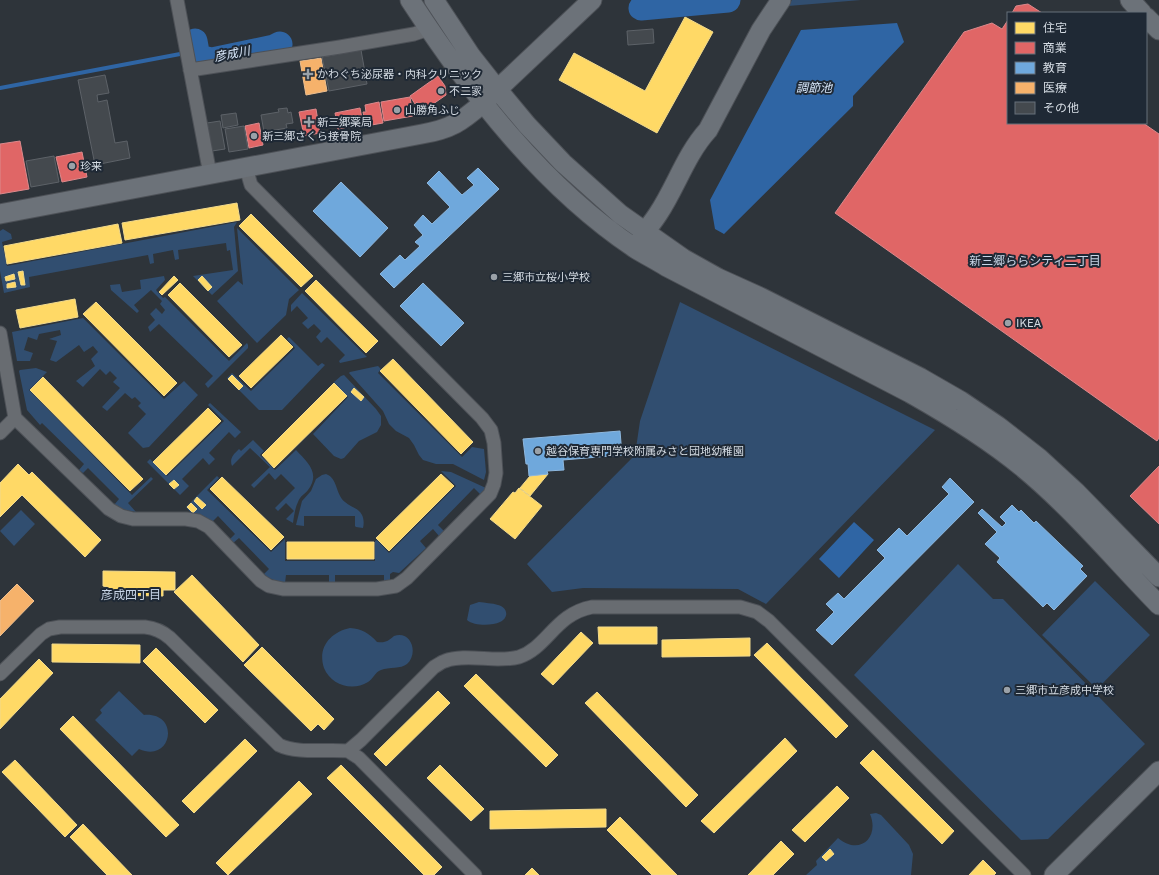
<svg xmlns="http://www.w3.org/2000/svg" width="1159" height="875" font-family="'Golos Text','Noto Sans JP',sans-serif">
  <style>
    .green { fill: #314e70 }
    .water { fill: #2f65a4 }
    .homes { fill: #ffd966; stroke: #f2da8c }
    .shops { fill: #e06666; stroke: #dc898c }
    .schools { fill: #6fa8dc; stroke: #8db7de }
    .health { fill: #f6b26b; stroke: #ecbe8f }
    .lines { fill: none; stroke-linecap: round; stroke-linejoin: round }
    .stream { stroke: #2f65a4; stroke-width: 4 }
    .river { stroke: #2f65a4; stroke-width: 25 }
    .building { fill: #44494e; stroke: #5d6268 }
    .street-casing { stroke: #4d5157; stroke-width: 15 }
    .secondary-casing { stroke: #4d5157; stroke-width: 21 }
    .street { stroke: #686c71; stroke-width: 13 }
    .secondary { stroke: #6c7279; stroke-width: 19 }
    .poi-dot { fill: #9aa1a8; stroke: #1f2935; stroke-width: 1.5 }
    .labels { text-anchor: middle; stroke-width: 4; stroke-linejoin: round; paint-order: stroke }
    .poi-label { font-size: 11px; fill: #d4dbe3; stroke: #1f2935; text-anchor: start }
    .water-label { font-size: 12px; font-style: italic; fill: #d7e6f9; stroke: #1f2935 }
    .neighbourhood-label { font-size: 12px; fill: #c8d5e6; stroke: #1f2935 }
  </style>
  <rect width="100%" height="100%" fill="#2e343a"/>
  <path class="green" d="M792 0H861L788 6Z
    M237 222 234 227 238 271 212 295 193 276 233 270 230 250 227 251 226 243 178 250 179 259 175 260 173 250 153 254 154 263 150 264 148 255 29 277 30 287 4 293 0 271V231L3 229 11 234 12 239 2 242 7 266Z
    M237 228 299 290 289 299 286 315 257 343 217 301 238 281 243 285Z
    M164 276 165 280 156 290 163 298 165 297 229 361 247 343 248 345V348L208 388 205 384 213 376 159 324 150 332 148 327 155 320 150 314 156 308 162 314 165 310 160 304 162 301 151 290 134 305 139 311 137 313 111 290 110 285 120 284 122 292 141 289 140 280Z
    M302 293 367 357 340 363 339 361 345 355 327 337 321 343 316 337 321 331 314 324 308 329 302 323 308 318 297 306 291 312V305Z
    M680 302 935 430 766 604 738 589 583 588 552 592 527 564 635 455 640 421Z
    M83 318 164 399 184 381 198 395 149 447 143 448 128 433 146 414 138 406 141 403 135 397 132 399 125 393 107 411 102 407 120 388 113 382 117 378 110 371 106 375 100 369 83 387 76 381 95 366 91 359 98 352 93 346 84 352 79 345 56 362 50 360 57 341 49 339 61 335 60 330 39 334 37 340 28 337 24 350 33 353 30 361H17L12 332Z
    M289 337 318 366 322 363 325 365 282 410H259L227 378 232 373 251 391 295 348 287 339Z
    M378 366 381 369 378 373 462 457 472 447 484 449 486 472 484 480 453 464H436L423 460 419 455 414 445 409 438 396 431 389 424 383 411 349 373 350 372Z
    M36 368 47 372 29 390 132 495 151 477 153 479 128 503 136 512 121 509 114 505 119 499 88 468 83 473 79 470 84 464 42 423 40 425 27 410 19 371 20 370Z
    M344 375 376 409 381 416V425L377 432 359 441 344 458 341 459 334 456 313 434 348 397 334 382 341 376Z
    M210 403 241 432 235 438 229 432 209 453 215 459 209 465 203 458 182 479 189 486 180 495 147 462 150 459 167 476 224 421 208 405Z
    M253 440 264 451 260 455 275 470 296 450C307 462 321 473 308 490 305 494 300 496 298 502 295 508 294 516 293 523L286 519 294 511 286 503 278 511 275 508 295 488 281 474 275 480 269 473 254 488 251 485 270 467 250 448 232 466C229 458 234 454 239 449L241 451Z
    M441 471 451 472 486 488 481 495 474 488 438 525 445 532 439 536 433 529 420 541 426 548 399 573 393 572 390 574V580L384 583V575H335V583H329V575H286L285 583 278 582 263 575 269 569 239 538 232 544 229 540 235 534 218 516 212 522 192 514 186 507 217 476 219 478 207 490 271 552 285 539V561H375V541L377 540 389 553 456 486Z
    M326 474C338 478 335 494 345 502 350 507 359 508 362 515 364 519 364 524 363 528L356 527 355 526V516H304V526L296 525 302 501 311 491 316 479 322 475Z
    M21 510 35 524 14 546 0 531Z
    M958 564 993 599H1003L1145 744 1048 839 1021 840 854 675Z
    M1095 581 1150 635 1097 689 1042 635Z
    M479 602C485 603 492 603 498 605 507 607 510 617 500 622 492 626 474 626 467 620L470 605Z
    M350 628C362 629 369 633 377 642 386 643 388 641 394 636 411 630 419 653 407 664 401 669 389 667 381 670 375 672 373 679 368 682 352 692 331 685 324 668 317 647 331 632 350 628Z
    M119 691 144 715C181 712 172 764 139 749L132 756 95 720 102 713 100 710Z
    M876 813 881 815 909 845 913 854 911 875H806L817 865 816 861 838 838C859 856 880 838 870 814Z"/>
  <path class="water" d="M897 23 904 42 853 96V106L724 234 715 229 710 200 801 30Z
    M854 522 874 540 839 578 819 559Z"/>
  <path class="homes" d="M685 17 713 32 657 133 559 80 574 53 645 91Z
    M237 203 240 220 125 240 122 223Z
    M251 214 313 276 301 287 239 226Z
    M118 224 122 243 7 264 4 246Z
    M23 271 25 285H21L18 272Z
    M14 274 15 279 6 281 5 277Z
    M174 276 178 280 162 295 159 292Z
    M202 276 212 287 208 291 198 280Z
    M316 280 378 341 366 353 305 291Z
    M15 282 16 287 7 288V284Z
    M180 283 242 345 229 357 168 295Z
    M75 299 78 317 20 328 16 310Z
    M96 302 177 383 164 396 83 314Z
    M281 335 293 347 251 388 239 376Z
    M393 359 473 442 461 454 380 371Z
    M232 375 243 386 239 390 228 379Z
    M43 377 143 479 130 491 30 390Z
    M334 383 347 396 274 468 262 455Z
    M354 388 364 397 361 401 351 392Z
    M208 408 221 421 166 475 153 462Z
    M18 464 29 475 32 472 101 540 85 557 22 495 0 517V483Z
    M441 474 454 486 389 551 376 538Z
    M548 474 530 496 520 488 530 476Z
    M222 477 284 537 271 550 210 489Z
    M174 480 179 485 174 489 169 484Z
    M519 488 542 506 515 539 490 519 513 492 515 493Z
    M197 497 206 505 202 509 194 501Z
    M191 503 197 509 193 513 187 507Z
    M287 542H374V559H287Z
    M103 571 175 572V590H163V596L107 595V587L103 586Z
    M192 575 259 645 243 662 174 592Z
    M598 627H657V644H599Z
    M581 632 593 643 553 685 541 674Z
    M750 638V656L662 657V640Z
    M767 643 848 726 836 738 754 655Z
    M52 644 140 645V663L52 662Z
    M262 647 334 719 324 730 318 724 311 731 244 665Z
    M156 648 218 710 205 723 143 661Z
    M39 659 53 673 0 729V699Z
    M476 674 558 755 546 767 464 686Z
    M438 691 450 703 386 766 374 754Z
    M597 692 698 795 686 807 585 703Z
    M73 716 179 825 166 837 60 729Z
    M785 738 797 751 714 833 701 821Z
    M245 739 257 751 194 813 182 801Z
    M873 750 954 831 942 844 860 763Z
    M15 760 77 825 65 837 2 772Z
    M341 765 442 867 434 875H424L327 778Z
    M440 765 484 809 471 821 427 778Z
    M299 781 312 794 228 875 216 863Z
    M837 786 849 798 805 842 792 830Z
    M606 809V827L490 829V811Z
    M620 817 677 875H652L607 830Z
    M83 824 132 875H107L70 837Z
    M781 841 794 854 773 875H748Z
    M830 849 834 854 826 861 822 857Z
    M983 860 996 873 994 875H969Z
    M532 868 539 875H525Z"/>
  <path class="shops" d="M1028 4 1042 13H1012L1016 6Z
    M1008 20V123H1143L1159 134V438L1157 441 835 213 964 32 992 23 1002 29Z
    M438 76 445 86 446 95 423 111 417 102 415 104 410 96Z
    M410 97 413 116 384 121 381 102Z
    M379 102 383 123 366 126 363 112H366L365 105Z
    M360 108 363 124 338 129 335 113Z
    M316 109 320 133 304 136 299 112Z
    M259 123 263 145 249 148 245 126Z
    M20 141 29 189 0 194V144Z
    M82 152 87 177 62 182 56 157Z
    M1159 466V524L1130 496Z"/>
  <path class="schools" d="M478 168 499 189 394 288 380 274 400 255 405 260 420 246 415 242 423 235 414 225 423 215 432 224 450 207 427 183 439 171 462 195 474 185 467 178Z
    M341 182 388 228 360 257 313 211Z
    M423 283 464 323 441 346 400 306Z
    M620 431 622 455 563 460 564 470 547 471 548 474 529 476 528 464H526L523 439Z
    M950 478 974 502 832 645 816 630 834 612 826 604 838 593 844 599 885 558 877 550 899 528 907 536 949 494 942 487Z
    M1012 505 1019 512 1021 510 1034 523 1036 521 1083 566 1080 569 1087 576 1054 610 1047 603 1043 607 997 562 1000 558 985 544 997 532 978 513 982 509 1002 527 1006 523 1000 517Z"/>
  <path class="health" d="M321 58 327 91 306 95 300 61Z
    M17 584 34 601 0 636V601Z"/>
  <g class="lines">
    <path class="stream" d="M0 88 196 51"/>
    <path class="river" d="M641 8 728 0
      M195 41 197 52 202 58 212 60 274 47 280 44"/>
  </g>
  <path class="building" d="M653 29 654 43 628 45 627 31Z
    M361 50 367 84 329 91 322 57Z
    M105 75 109 93 97 95 98 102 107 100 115 143 127 141 130 158 95 165 78 80Z
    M287 108 288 113 291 112 293 123 286 124 287 128 264 132 261 115 279 112 278 109Z
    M236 113 238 125 223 128 221 115Z
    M220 121 225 149 212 151 207 123Z
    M244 126 248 149 229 152 225 129Z
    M54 156 59 182 31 187 26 161Z"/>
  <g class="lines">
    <defs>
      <path id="street" d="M177 0 210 174
        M190 70 340 47 414 34 429 29
        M0 333 15 418
        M0 433 15 418 109 509 121 516 133 519H186L198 521 209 527 261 581 269 586 283 589H377L396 586 407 578 490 494 494 484 496 473 494 443 491 430 482 418 251 185 246 168
        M0 674 41 634 49 629 60 627H145C155 628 162 631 170 638L279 745C297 754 327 749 348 751L361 740 434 667C438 665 441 662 445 661 459 655 482 659 498 659 505 659 512 659 519 657 548 647 555 614 592 607H740L757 612 769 621 1024 875
        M348 751 359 758 475 875"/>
      <path id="secondary" d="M410 0C470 92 543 187 636 249 646 255 657 261 667 267L910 393C949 415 987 438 1022 467 1072 508 1114 559 1159 605
        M434 0 471 56 497 89 527 125 563 163 620 214 684 259 718 278 760 297 921 378 961 401 998 426 1039 458 1076 492 1159 577
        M1130 0 1142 13
        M1146 17 1159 30
        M0 214 422 134C451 129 461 122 483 103L592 0
        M640 242C645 230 651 225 658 214 676 187 686 154 708 130L761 30 781 0
        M1054 875 1159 771"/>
    </defs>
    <use href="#street" class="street-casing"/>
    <use href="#secondary" class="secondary-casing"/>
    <use href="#street" class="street"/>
    <use href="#secondary" class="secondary"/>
  </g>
  <g class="poi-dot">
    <path d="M306 68h4v4h4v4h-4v4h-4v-4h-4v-4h4z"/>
    <circle cx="441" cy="91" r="4"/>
    <circle cx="397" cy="110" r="4"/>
    <path d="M307 116h4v4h4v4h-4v4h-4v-4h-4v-4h4z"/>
    <circle cx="254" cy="136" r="4"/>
    <circle cx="72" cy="166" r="4"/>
    <circle cx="494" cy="277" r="4"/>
    <circle cx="1008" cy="323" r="4"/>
    <circle cx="538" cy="451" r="4"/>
    <circle cx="1007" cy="690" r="4"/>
  </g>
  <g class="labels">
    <g class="poi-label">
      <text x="317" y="78">かわぐち泌尿器・内科クリニック</text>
      <text x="449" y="95">不二家</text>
      <text x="405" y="114">山勝角ふじ</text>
      <text x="317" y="126">新三郷薬局</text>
      <text x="262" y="140">新三郷さくら接骨院</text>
      <text x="80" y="170">珍来</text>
      <text x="502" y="281">三郷市立桜小学校</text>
      <text x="1016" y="327">IKEA</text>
      <text x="546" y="455">越谷保育専門学校附属みさと団地幼稚園</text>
      <text x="1015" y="694">三郷市立彦成中学校</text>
    </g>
    <g class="water-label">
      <text transform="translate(232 54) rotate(-11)" y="4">彦成川</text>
      <text x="814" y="92">調節池</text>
    </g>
    <g class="neighbourhood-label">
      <text x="1035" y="265">新三郷ららシティ二丁目</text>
      <text x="131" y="599">彦成四丁目</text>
    </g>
  </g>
  <rect x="1007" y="12" width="140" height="112" fill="#1f2935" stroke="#67707b"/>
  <rect x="1015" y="22" width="20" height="12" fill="#ffd966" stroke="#67707b"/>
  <text x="1043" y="32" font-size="12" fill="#d4dbe3">住宅</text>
  <rect x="1015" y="42" width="20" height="12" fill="#e06666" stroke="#67707b"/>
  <text x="1043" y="52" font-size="12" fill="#d4dbe3">商業</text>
  <rect x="1015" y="62" width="20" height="12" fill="#6fa8dc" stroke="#67707b"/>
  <text x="1043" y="72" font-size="12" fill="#d4dbe3">教育</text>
  <rect x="1015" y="82" width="20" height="12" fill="#f6b26b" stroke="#67707b"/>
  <text x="1043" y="92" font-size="12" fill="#d4dbe3">医療</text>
  <rect x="1015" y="102" width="20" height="12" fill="#44494e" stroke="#67707b"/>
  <text x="1043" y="112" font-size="12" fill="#d4dbe3">その他</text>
</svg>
